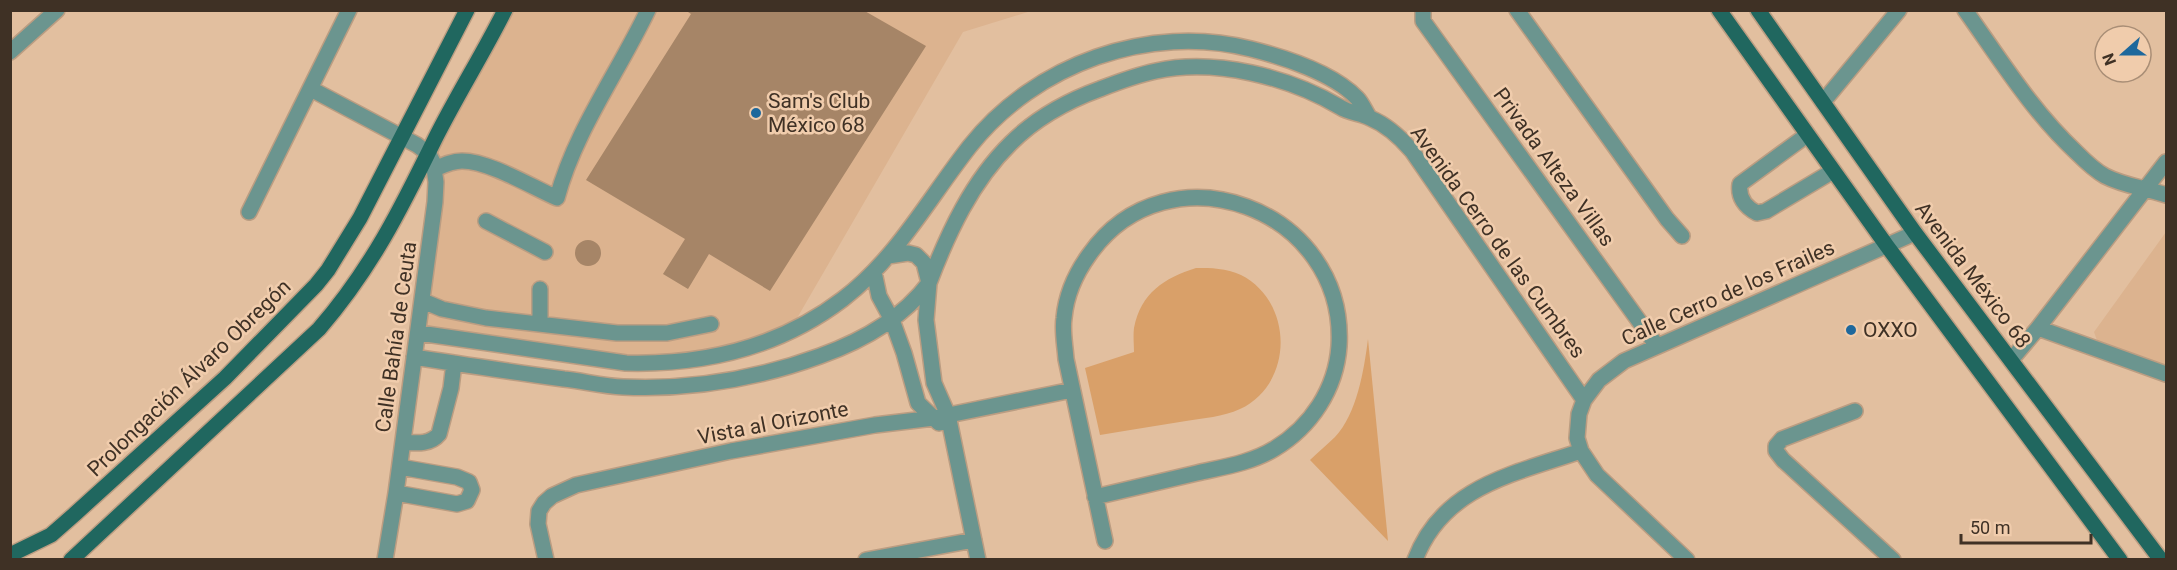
<svg xmlns="http://www.w3.org/2000/svg" width="2177" height="570" font-family="Roboto,sans-serif">
  <style>
    .built { fill: #dcb38f }
    .green { fill: #d9a069 }
    .building { fill: #a68567 }
    .lines { fill: none; stroke-linecap: round; stroke-linejoin: round }
    .minor-casing { stroke: #bb9d82; stroke-width: 18 }
    .major-casing { stroke: #bb9d82; stroke-width: 18 }
    .minor { stroke: #6b958f; stroke-width: 15 }
    .major { stroke: #20675f; stroke-width: 15 }
    .poi-dot { fill: #1e689c; stroke: #f0ccac; stroke-width: 2 }
    .labels { text-anchor: middle; stroke-width: 5; stroke-linejoin: round; paint-order: stroke }
    .poi-label { font-size: 21px; fill: #3f3125; stroke: #f0ccac; text-anchor: start }
    .street-label { font-size: 21px; fill: #3f3125; stroke: #f0ccac }
  </style>
  <rect width="100%" height="100%" fill="#e2bf9f"/>
  <path class="built" d="M502 11H1031L963 32 789 332 679 362 419 333 435 141Z
    M2166 232V367L2098 343 2094 332Z"/>
  <path class="green" d="M1196 268C1211 268 1226 268 1241 275 1294 302 1294 384 1240 409 1223 417 1203 418 1186 421 1157 426 1128 430 1100 435L1085 368 1134 352C1134 345 1133 336 1134 328 1141 293 1164 278 1196 268Z
    M1368 339 1388 541 1310 460C1318 452 1327 445 1335 437 1357 414 1364 370 1368 339Z"/>
  <path class="building" d="M685 10H863L926 46 770 291 709 254 688 289 663 274 685 239 586 180 691 14Z
    M575 253a13 13 0 1 1 26 0a13 13 0 1 1-26 0Z"/>
  <g class="lines">
    <defs>
      <path id="minor" d="M1423 10V21L1657 346
        M1517 10 1667 219 1682 236
        M1965 10C2000 59 2032 111 2076 152 2085 161 2094 170 2105 176 2124 186 2146 188 2166 195
        M10 52 57 10
        M311 89 417 145 429 154 433 162 436 182 435 202 396 493 385 560
        M1823 102 1899 10
        M1807 135 1740 184C1738 197 1745 207 1757 213L1766 211 1833 171
        M435 169C444 165 452 161 462 161 489 161 532 187 557 198 575 131 618 73 648 10
        M249 212 349 10
        M486 221 545 252
        M888 256 908 253 916 255 924 263 929 283 926 320 934 383 948 415 978 560
        M874 272 879 296 892 320 904 353 918 403 939 423
        M423 301 442 309 486 318 617 333H667L711 324
        M540 324V289
        M2038 328 2166 374
        M419 333 626 363C704 365 780 347 843 299 897 258 929 198 970 146 1035 64 1149 23 1251 49 1283 57 1333 73 1357 98 1362 103 1365 111 1369 117
        M414 357C464 365 514 372 564 379 583 381 603 386 623 387 690 390 757 379 820 356 862 341 902 319 929 283 948 233 972 181 1011 143 1036 118 1067 101 1100 89 1118 82 1137 75 1156 71 1215 58 1289 77 1340 107 1349 113 1360 113 1370 118 1387 125 1400 137 1412 151L1584 400
        M2011 360 2038 328 2166 162
        M1855 411 1782 439 1776 446V451L1783 460 1893 560
        M403 442C416 443 430 445 439 434L451 388 454 363
        M396 493 457 504 467 501 472 490 469 482 457 477 400 467
        M1095 497C1129 489 1163 481 1197 473 1223 467 1251 463 1274 449 1311 427 1336 389 1339 346 1347 209 1168 142 1089 255 1076 273 1066 296 1064 318 1062 331 1065 345 1066 359L1105 541
        M546 560 538 524 539 511 544 503 552 496 576 485 731 451 875 425 934 418 1072 390
        M866 560 974 540
        M1415 560C1443 486 1514 474 1581 451
        M1687 560 1597 475 1581 451 1577 438 1579 414 1584 400 1599 380 1624 361 1915 233"/>
      <path id="major" d="M1719 10 1887 246 2120 560
        M1758 10 1915 233 2161 560
        M10 555 51 535 76 513 225 378 316 285 328 270 360 218 467 10
        M71 560 319 329C371 269 401 209 435 139 457 95 483 54 505 10"/>
    </defs>
    <use href="#minor" class="minor-casing"/>
    <use href="#major" class="major-casing"/>
    <use href="#minor" class="minor"/>
    <use href="#major" class="major"/>
  </g>
  <g class="poi-dot">
    <circle cx="756" cy="113" r="6"/>
    <circle cx="1851" cy="330" r="6"/>
  </g>
  <g class="labels">
    <g class="poi-label">
      <text x="768" y="108">Sam's Club<tspan x="768" dy="24">México 68</tspan></text>
      <text x="1863" y="337">OXXO</text>
    </g>
    <g class="street-label">
      <text transform="translate(1554 167) rotate(54)" y="7">Privada Alteza Villas</text>
      <text transform="translate(1498 242) rotate(54)" y="7">Avenida Cerro de las Cumbres</text>
      <text transform="translate(1973 275) rotate(53)" y="7">Avenida México 68</text>
      <text transform="translate(1728 293) rotate(-24)" y="7">Calle Cerro de los Frailes</text>
      <text transform="translate(396 337) rotate(-82)" y="7">Calle Bahía de Ceuta</text>
      <text transform="translate(189 378) rotate(-44)" y="7">Prolongación Álvaro Obregón</text>
      <text transform="translate(773 423) rotate(-11)" y="7">Vista al Orizonte</text>
    </g>
  </g>
  <rect width="2177" height="570" fill="none" stroke="#3f3125" stroke-width="24"/>
  <g transform="translate(2123 54) rotate(249)"><circle r="28" fill="#f0ccac" stroke="#a98e76" stroke-width="1.5"/>
  <path d="M0-4.5L10 22L0 15L-10 22Z" fill="#1e689c"/>
  <text y="-9" font-size="16" font-weight="bold" text-anchor="middle" fill="#3f3125">N</text>
  </g>
  <path d="M1961 534v9h130v-9" fill="none" stroke="#3f3125" stroke-width="3"/>
  <text x="1970" y="534" font-size="18" fill="#3f3125" stroke="#f0ccac" stroke-width="4.5" paint-order="stroke">50 m</text>
</svg>
